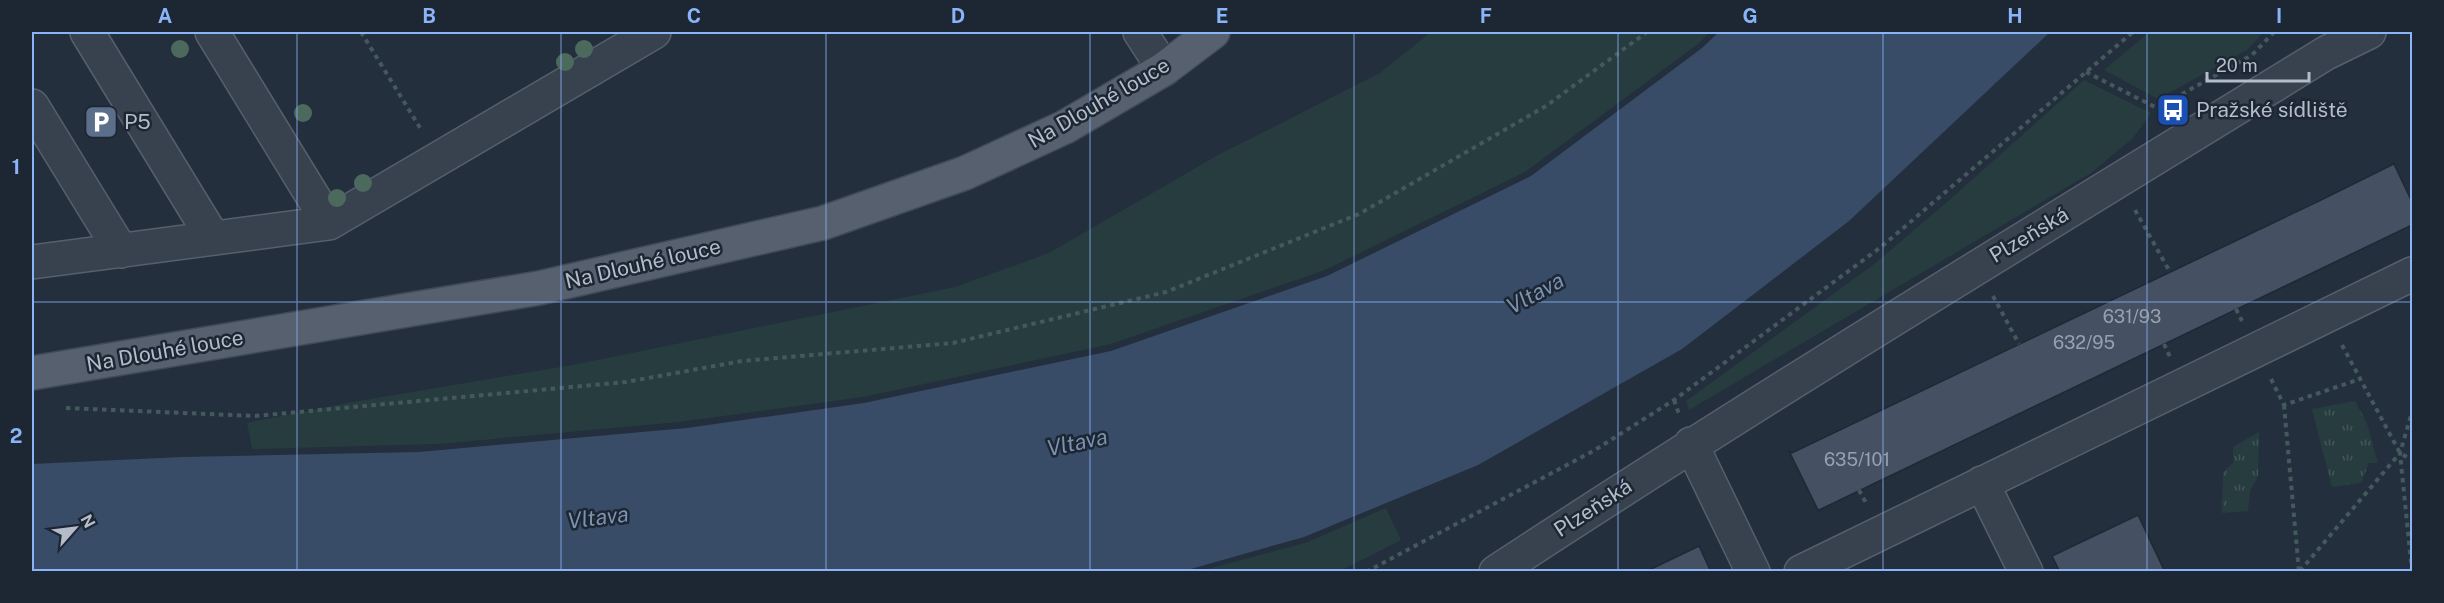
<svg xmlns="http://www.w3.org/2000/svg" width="2444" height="603" font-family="'Public Sans',sans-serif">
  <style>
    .green { fill: #263c3f }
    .park { fill: url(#park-tufts) }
    .water { fill: #394c67 }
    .building { fill: #455162; stroke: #1f2835; stroke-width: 1.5 }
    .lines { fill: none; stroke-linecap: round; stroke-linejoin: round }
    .minor-casing { stroke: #565f6c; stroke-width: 36 }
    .major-casing { stroke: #414a57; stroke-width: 36 }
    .path { stroke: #44595c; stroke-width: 4; stroke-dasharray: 4.5 4.5; stroke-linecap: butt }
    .minor { stroke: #38414e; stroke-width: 33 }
    .major { stroke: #56606e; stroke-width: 33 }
    .tree { fill: #4b6a5d }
    .grid { fill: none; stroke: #8ab4f8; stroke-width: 1.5; stroke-opacity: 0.55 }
    .labels { text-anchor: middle; stroke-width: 5; stroke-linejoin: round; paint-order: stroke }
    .number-label { font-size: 18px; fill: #98a1af }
    .street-label { font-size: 21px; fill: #b4bcc9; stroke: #1d2633 }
    .poi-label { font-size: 21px; fill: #b4bcc9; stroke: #1d2633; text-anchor: start }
    .water-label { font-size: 22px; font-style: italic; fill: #7c92b1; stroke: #1d2633 }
    .neatline { fill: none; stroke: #8ab4f8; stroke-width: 2 }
    .grid-label { font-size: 20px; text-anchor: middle; font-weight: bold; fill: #8ab4f8 }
  </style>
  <defs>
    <pattern id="park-tufts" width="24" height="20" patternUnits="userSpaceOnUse" patternTransform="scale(1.5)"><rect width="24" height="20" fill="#263c3f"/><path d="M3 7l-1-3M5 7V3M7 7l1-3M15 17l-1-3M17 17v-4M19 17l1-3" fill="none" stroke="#435659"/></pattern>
  </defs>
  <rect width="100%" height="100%" fill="#242f3e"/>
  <path class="green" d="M1431 32H1710L1698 44 1525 172 1325 270 1111 344 863 397 679 422 438 444 252 449 247 423 353 402 578 364 955 287 1049 253 1218 155 1380 73Z
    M2149 32H2264L2247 50 2158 99 2104 70Z
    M2084 80 2151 113 2133 138 2091 173 1689 410 1686 401 1873 265 1947 202Z
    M1386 508 1401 540 1340 571H1200L1305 543Z"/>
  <path class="park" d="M2355 401 2367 424 2378 463H2369L2361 483 2332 487 2312 409Z
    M2259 432 2258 476 2250 491 2248 511 2222 513 2223 472 2233 463V447Z"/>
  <path class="water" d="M1719 32H2050L1849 221 1682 349 1478 465 1304 537 1180 572 32 571V464L183 457 419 452 687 428 864 403 1111 351 1327 276 1531 176 1702 48Z"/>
  <path class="building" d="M2393 162 2412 202V225L1819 510V512L1789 451 1792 453 2319 201 2394 164Z
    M2138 515 2165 572H2060L2052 556Z
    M1699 546 1711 572H1645Z"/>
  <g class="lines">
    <defs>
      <path id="minor" d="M87 32 213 238
        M212 32 329 223 654 32
        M1140 32 1164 69
        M32 106 121 251
        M32 262 329 223
        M1691 444 1753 572
        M1982 483 2026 572
        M1496 572C1769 393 2048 224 2326 53L2369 32
        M1801 572 2412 274"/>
      <path id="major" d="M32 373 539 288 823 223 965 173 1065 127 1164 69 1213 32"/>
    </defs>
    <use href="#minor" class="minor-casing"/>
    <use href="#major" class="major-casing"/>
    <path class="path" d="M361 32 422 131
      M2086 72 2157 108 2252 55 2274 32
      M2135 210 2170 272
      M1993 296 2019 344
      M2236 309 2242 321
      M2164 344 2170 357
      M2342 345 2400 453 2412 460
      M2271 379 2284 405 2360 379
      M1674 400 1679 414
      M2284 405 2299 572
      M66 408 255 416 626 382 742 361 953 343 1166 292 1359 214 1546 106 1647 32
      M1859 490 1866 503
      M2300 571 2400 453
      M1366 572 1595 450 1674 400 1881 247 2133 32
      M2412 572 2400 453 2412 412"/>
    <use href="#minor" class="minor"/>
    <use href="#major" class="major"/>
  </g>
  <g class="tree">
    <circle cx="180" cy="49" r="9"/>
    <circle cx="584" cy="49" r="9"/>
    <circle cx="565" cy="62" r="9"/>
    <circle cx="303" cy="113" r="9"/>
    <circle cx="363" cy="183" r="9"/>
    <circle cx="337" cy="198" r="9"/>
  </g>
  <path class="grid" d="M297 32V572M561 32V572M826 32V572M1090 32V572M1354 32V572M1618 32V572M1883 32V572M2147 32V572M32 302H2412"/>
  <defs>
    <symbol id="bus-square" viewBox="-11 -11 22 22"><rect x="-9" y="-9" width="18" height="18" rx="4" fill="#1a4fb4" stroke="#1d2633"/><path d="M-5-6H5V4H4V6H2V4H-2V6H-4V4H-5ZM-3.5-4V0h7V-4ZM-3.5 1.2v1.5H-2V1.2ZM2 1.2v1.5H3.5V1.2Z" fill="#fff"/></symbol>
    <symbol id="parking-square" viewBox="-11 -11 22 22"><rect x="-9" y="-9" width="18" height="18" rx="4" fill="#5c6f8a" stroke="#1d2633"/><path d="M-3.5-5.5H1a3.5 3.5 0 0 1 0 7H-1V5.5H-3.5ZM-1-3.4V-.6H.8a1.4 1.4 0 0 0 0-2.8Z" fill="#fff"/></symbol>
  </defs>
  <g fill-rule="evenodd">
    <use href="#bus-square" x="2154" y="91" width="38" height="38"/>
    <use href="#parking-square" x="82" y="103" width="38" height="38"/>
  </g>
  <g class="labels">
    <g class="number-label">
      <text x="2132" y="323">631/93</text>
      <text x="2084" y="349">632/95</text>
      <text x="1857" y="466">635/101</text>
    </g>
    <g class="street-label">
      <text transform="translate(1099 103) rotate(-30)" y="7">Na Dlouhé louce</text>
      <text transform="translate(2029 235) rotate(-31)" y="7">Plzeňská</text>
      <text transform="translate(643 264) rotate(-13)" y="7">Na Dlouhé louce</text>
      <text transform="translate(165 351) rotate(-10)" y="7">Na Dlouhé louce</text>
      <text transform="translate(1593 508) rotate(-33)" y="7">Plzeňská</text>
    </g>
    <g class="poi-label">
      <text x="2196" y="117">Pražské sídliště</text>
      <text x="124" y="129">P5</text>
    </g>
    <g class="water-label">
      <text transform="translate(1535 293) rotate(-29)" y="8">Vltava</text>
      <text transform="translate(1077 442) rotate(-12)" y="8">Vltava</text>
      <text transform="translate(598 517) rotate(-7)" y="8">Vltava</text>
    </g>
  </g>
  <rect width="2444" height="603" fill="none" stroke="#1d2633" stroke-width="66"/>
  <g transform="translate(75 528) rotate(62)" stroke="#1d2633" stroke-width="4.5" paint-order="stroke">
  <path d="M0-4.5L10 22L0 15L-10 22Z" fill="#b4bcc9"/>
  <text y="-9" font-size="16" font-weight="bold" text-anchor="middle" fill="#b4bcc9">N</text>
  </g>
  <path d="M2207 72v9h102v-9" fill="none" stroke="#b4bcc9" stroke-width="3"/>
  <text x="2216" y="72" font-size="18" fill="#b4bcc9" stroke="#1d2633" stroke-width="4.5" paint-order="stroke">20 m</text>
  <rect x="33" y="33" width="2378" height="537" class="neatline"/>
  <g class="grid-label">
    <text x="165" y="23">A</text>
    <text x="429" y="23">B</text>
    <text x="694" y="23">C</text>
    <text x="958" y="23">D</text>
    <text x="1222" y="23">E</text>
    <text x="1486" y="23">F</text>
    <text x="1750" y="23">G</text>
    <text x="2015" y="23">H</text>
    <text x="2279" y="23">I</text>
    <text x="16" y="174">1</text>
    <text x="16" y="443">2</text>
  </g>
</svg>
